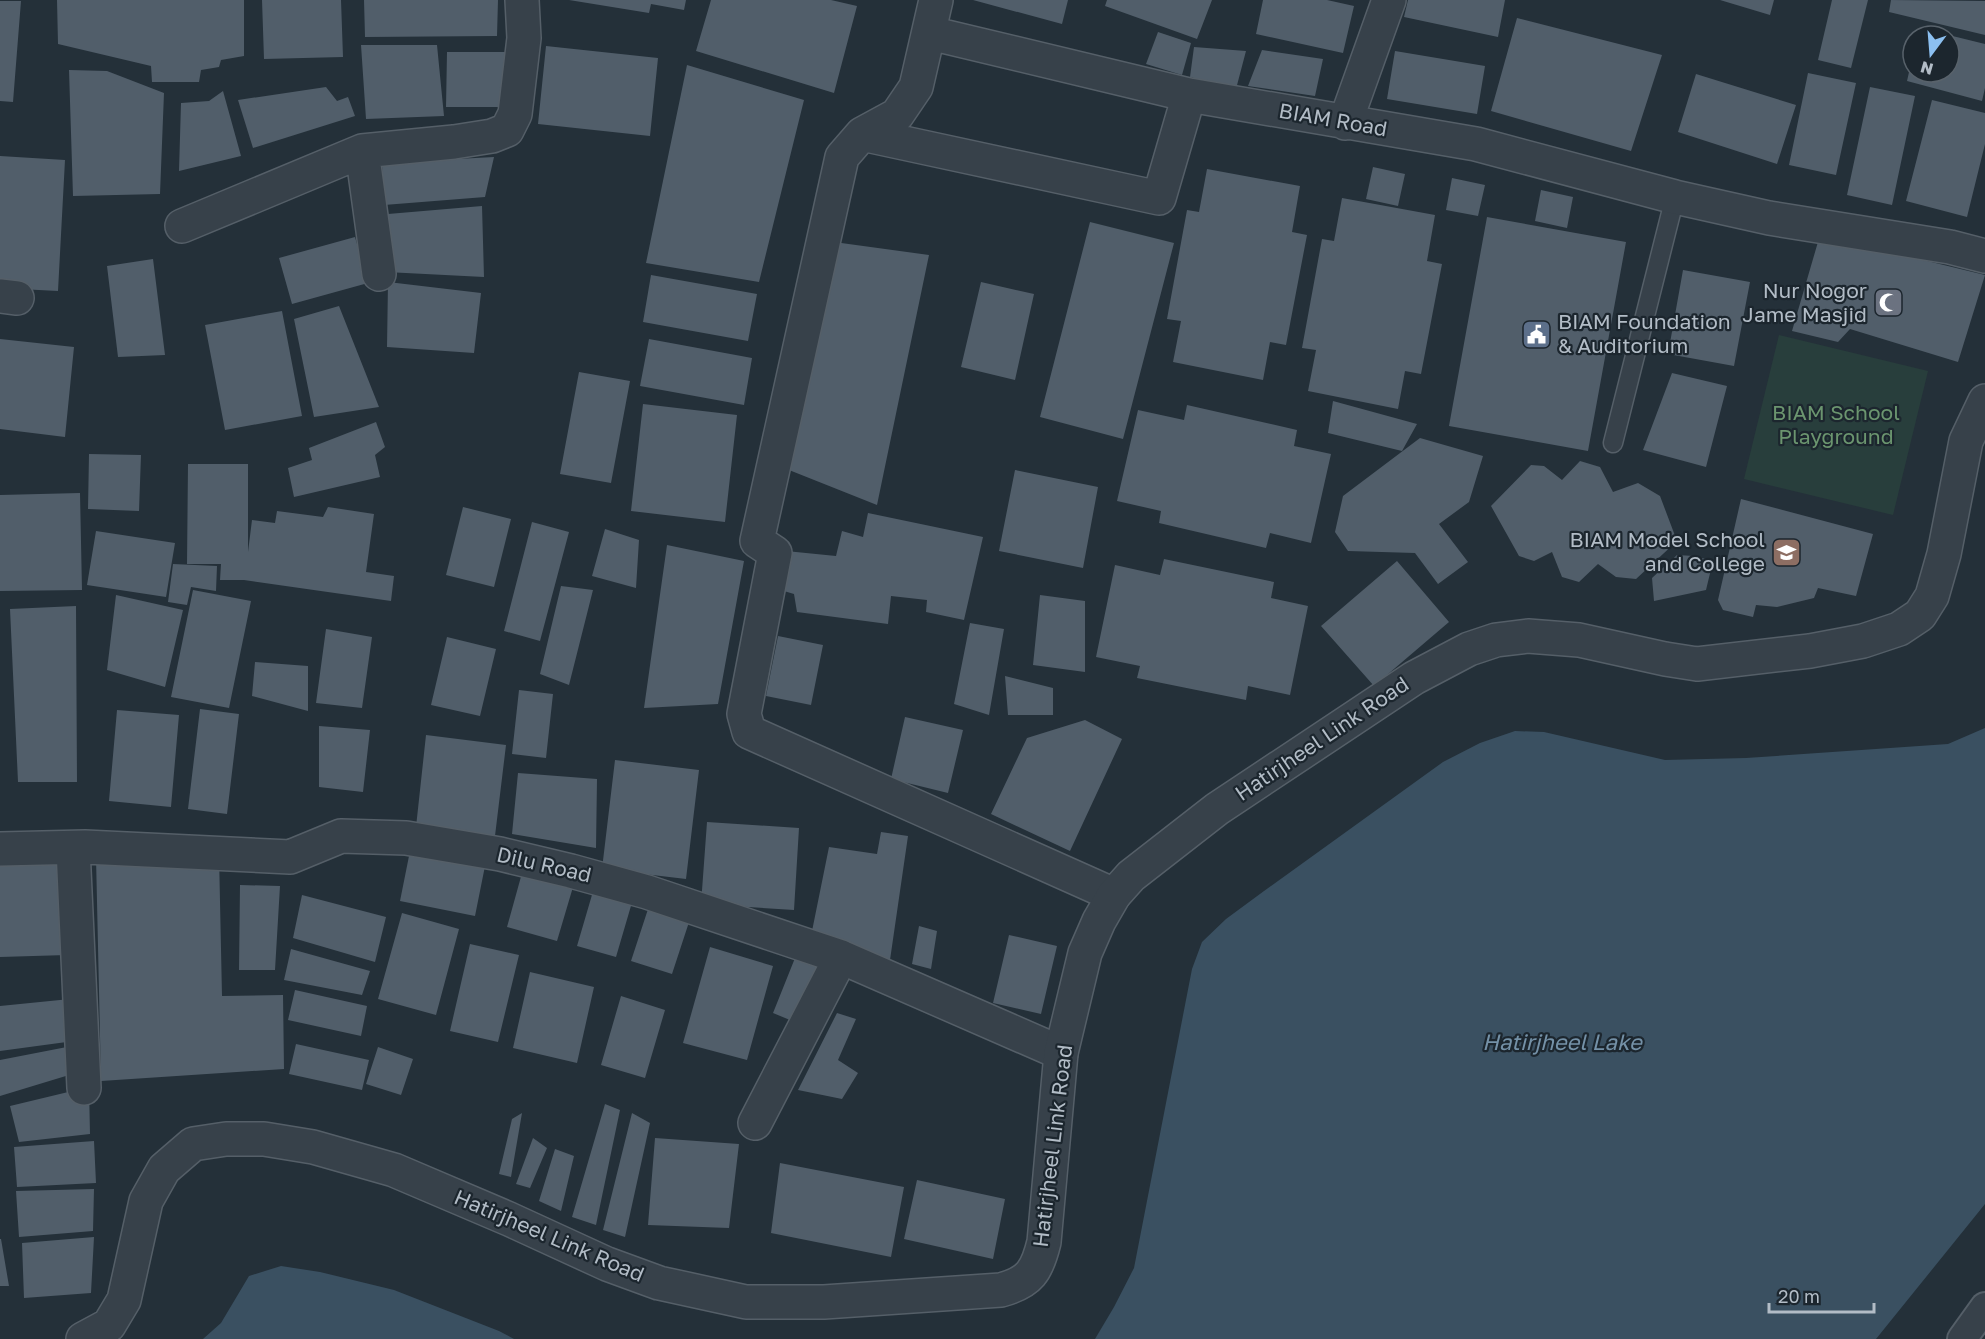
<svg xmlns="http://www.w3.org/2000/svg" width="1985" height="1339" font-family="'Golos Text',sans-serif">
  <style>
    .green { fill: #283e3c }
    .water { fill: #3a5061 }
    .building { fill: #515e6a }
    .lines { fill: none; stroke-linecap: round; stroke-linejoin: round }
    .service-casing { stroke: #555f68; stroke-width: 21 }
    .pedestrian-casing { stroke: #555f68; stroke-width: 32 }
    .minor-casing { stroke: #555f68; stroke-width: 36 }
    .tertiary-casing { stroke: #555f68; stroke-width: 36 }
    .service { stroke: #37414a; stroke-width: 18 }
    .pedestrian { stroke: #37414a; stroke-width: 28 }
    .minor { stroke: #37414a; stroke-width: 33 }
    .tertiary { stroke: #37414a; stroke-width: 33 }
    .labels { text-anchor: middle; stroke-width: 4.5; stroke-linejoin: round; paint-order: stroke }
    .street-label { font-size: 21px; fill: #b2bcc6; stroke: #1c262e }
    .poi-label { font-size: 21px; fill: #b2bcc6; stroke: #1c262e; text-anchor: end }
    .park-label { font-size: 21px; fill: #6b956f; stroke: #1c262e }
    .water-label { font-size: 22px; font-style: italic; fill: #7491a7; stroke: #1c262e }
  </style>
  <rect width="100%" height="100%" fill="#243039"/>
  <path class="green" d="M1779 335 1928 371 1893 515 1744 479Z"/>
  <path class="water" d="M1985 728V1204L1876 1339H1095L1114 1307 1134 1268 1192 969 1202 942 1226 919 1264 891 1443 762 1480 743 1515 731 1544 732 1665 760 1746 758 1948 744Z
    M281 1266 320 1272 394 1290 499 1331 514 1339H203L221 1323 249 1276Z"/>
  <path class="building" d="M57 0H244V56L221 60 219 67 201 70 199 82H152L151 66 58 44Z
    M262 0H341L343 57 264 59Z
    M364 0H498L497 36 365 37Z
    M569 0H686L684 10 651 4 649 13Z
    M711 0H831L857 6 834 93 696 51Z
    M973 0H1068L1062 24Z
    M1107 0H1212L1197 39 1105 6Z
    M1263 0H1327L1354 6 1343 53 1256 34Z
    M1408 0H1505L1498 37 1404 17Z
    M1720 0H1774L1770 15Z
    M1832 0H1868L1851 68 1818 60Z
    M1891 0 1985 1V35L1889 12Z
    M0 1H21L13 102 0 101Z
    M1517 18 1662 55 1631 151 1491 111Z
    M1920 28 1985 44V88L1982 101 1907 81 1912 59 1913 72H1949V36H1918Z
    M1158 32 1191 43 1182 75 1146 64Z
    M361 45H437L444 116 366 119Z
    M546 46 658 58 650 136 538 124Z
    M1194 47 1246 51 1236 89 1190 77Z
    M1262 50 1323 59 1315 96 1248 86Z
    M1395 51 1485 66 1477 114 1387 99Z
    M447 52H506V107H446Z
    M687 65 804 100 759 282 646 263Z
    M69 70 107 71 164 93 160 194 73 196Z
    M1808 73 1856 83 1836 175 1789 165Z
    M1696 74 1796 105 1777 164 1678 132Z
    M326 87 337 101 348 97 355 116 253 148 238 100Z
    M1870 87 1915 96 1892 205 1847 195Z
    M223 91 241 156 179 171 181 103 209 101Z
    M1932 100 1985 113V144L1967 217 1906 201Z
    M0 156 65 160 58 291 0 288Z
    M494 157 485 197 384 205 382 163Z
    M1373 167 1405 174 1398 206 1366 199Z
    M1207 169 1300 186 1292 232 1307 235 1286 345 1270 342 1263 380 1173 362 1181 321 1167 319 1187 210 1199 212Z
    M1452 178 1485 185 1478 216 1446 210Z
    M1541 190 1573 197 1567 228 1535 221Z
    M1342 198 1435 215 1427 261 1442 264 1421 374 1405 371 1398 409 1308 391 1316 350 1302 348 1322 239 1334 241Z
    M482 206 484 277 386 272 388 214Z
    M1487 217 1626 242 1588 451 1449 426Z
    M1090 222 1174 243 1123 439 1040 417Z
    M1820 235 1985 275 1958 362 1850 329 1838 342 1792 331Z
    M355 237 368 283 292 304 279 258Z
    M834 242 929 255 877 505 789 470Z
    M153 259 165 355 118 357 107 266Z
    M1683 270 1750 282 1734 366 1668 354Z
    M651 275 757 294 748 341 643 322Z
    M388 282 481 293 474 353 387 347Z
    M981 282 1034 294 1015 380 961 367Z
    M339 306 379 407 314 417 294 319Z
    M282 311 302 416 225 430 205 325Z
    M0 339 74 347 65 437 0 429Z
    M649 339 752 358 744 405 640 386Z
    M579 372 630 381 611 483 560 474Z
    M1672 373 1727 386 1706 467 1643 450Z
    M1333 401 1417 424 1402 451 1328 433Z
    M643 404 737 415 725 522 631 511Z
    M1187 405 1297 430 1294 446 1331 454 1311 543 1270 533 1266 548 1159 523 1161 511 1117 501 1138 410 1184 420Z
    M376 422 385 447 375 455 380 477 294 497 288 468 312 460 309 448Z
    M1420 438 1483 456 1469 502 1439 524 1468 562 1438 584 1415 553 1348 551 1335 532 1343 496Z
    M89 454 141 455 139 511 88 509Z
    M1580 461 1600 467 1613 492 1638 483 1660 496 1677 541 1636 579 1616 577 1598 564 1579 582 1562 577 1552 552 1534 561 1519 556 1491 506 1531 465 1544 466 1562 480Z
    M188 464H248V552L252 520 275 523 277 511 323 517 328 507 374 514 366 572 394 576 391 601 244 580H220L221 564H187Z
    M1015 470 1098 487 1083 568 999 551Z
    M80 493 82 590 0 591V495Z
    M1741 499 1873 534 1856 596 1818 588 1814 598 1777 607 1756 605 1753 617 1723 610 1718 600Z
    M463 507 511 519 494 587 446 575Z
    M868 513 983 537 964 620 926 612 927 600 891 596 888 624 797 612 794 594 777 589 786 551 836 556 842 531 863 537Z
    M532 522 569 532 540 641 504 631Z
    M605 529 639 540 636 588 592 576Z
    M96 531 175 543 166 597 87 585Z
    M667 545 744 561 718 704 644 708Z
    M1677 555 1694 556 1713 561 1706 590 1654 601 1652 578Z
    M1164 559 1274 582 1271 598 1308 606 1290 695 1248 686 1246 700 1137 678 1140 666 1096 657 1115 565 1160 575Z
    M1397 561 1449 622 1374 686 1321 626Z
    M173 564 217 566 216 591 191 587 187 605 168 602Z
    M561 586 593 590 569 685 540 674Z
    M193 590 251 601 229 708 171 697Z
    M116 595 183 610 165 687 107 670Z
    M1040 595 1085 601V672L1033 665Z
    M76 606 77 782H18L10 609Z
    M970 623 1004 629 989 715 954 704Z
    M326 629 372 637 362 708 316 703Z
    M778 636 823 645 811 705 766 696Z
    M447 637 496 649 480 716 431 705Z
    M255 662 308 666V711L252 696Z
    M1005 676 1053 688V715H1008Z
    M519 690 553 694 546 758 512 754Z
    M200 709 239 714 227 814 188 809Z
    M117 710 179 715 171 807 109 801Z
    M905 717 963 730 948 793 891 779Z
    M1085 720 1122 739 1070 851 991 814 1027 738Z
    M319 726 370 730 363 792 319 787Z
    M426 735 506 745 495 836 416 827Z
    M615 760 699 770 686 879 602 869Z
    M518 773 597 779 596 848 512 834Z
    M707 822 799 828 794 910 701 904Z
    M881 832 908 836 890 960 811 936 829 847 877 854Z
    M410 851 485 866 475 916 400 901Z
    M219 854 222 996 283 995 284 1069 101 1081 96 857Z
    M65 859 67 955 0 957V860Z
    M522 873 573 887 557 941 507 927Z
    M240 885 280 886 275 970H239Z
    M594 888 633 899 616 957 577 946Z
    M302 895 386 917 375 962 293 938Z
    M650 903 691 916 672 974 631 961Z
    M402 913 459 929 436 1015 378 999Z
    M919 926 937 931 931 969 912 964Z
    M1009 935 1057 946 1041 1014 993 1003Z
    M470 944 519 955 498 1042 450 1031Z
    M710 947 773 966 747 1060 683 1043Z
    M291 949 370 971 362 995 284 980Z
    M795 958 824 970 802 1025 773 1013Z
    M530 972 594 987 577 1063 513 1048Z
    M295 990 367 1006 361 1036 288 1020Z
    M621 996 665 1010 645 1078 601 1065Z
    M70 999 74 1041 0 1051V1006Z
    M837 1013 856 1019 838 1060 858 1073 842 1099 798 1090Z
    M296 1044 369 1060 362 1090 289 1074Z
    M72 1046 79 1072 0 1096V1060Z
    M378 1047 413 1059 401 1095 366 1084Z
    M89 1087 90 1134 19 1142 10 1106Z
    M605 1104 620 1110 596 1225 572 1217Z
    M522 1113 511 1177 499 1174 512 1119Z
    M632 1113 650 1123 625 1237 603 1230Z
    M533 1138 547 1148 530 1188 516 1184Z
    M655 1138 739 1144 729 1228 648 1225Z
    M94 1141 96 1183 17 1187 14 1147Z
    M555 1149 574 1156 561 1211 539 1201Z
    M780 1163 904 1187 891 1257 771 1233Z
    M917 1180 1005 1199 993 1259 904 1239Z
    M94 1189 93 1231 19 1237 16 1191Z
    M94 1237 91 1293 24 1298 22 1243Z
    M0 1239H1L9 1286H0Z"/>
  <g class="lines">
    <defs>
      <path id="service" d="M1613 443 1675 197"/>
      <path id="pedestrian" d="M1962 1339 1985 1307"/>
      <path id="minor" d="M936 0 916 87 897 115 862 134 842 157 757 541 775 553 744 714 749 732 1114 895
        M930 33 1189 95 1476 144 1675 197 1769 218 1950 247 1985 256
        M1345 123 1389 0
        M862 134 1159 198 1189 95
        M362 151 379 274
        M182 226 362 151 454 142 492 136 507 130 515 114 524 38 522 0
        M0 296 17 298
        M73 848 84 1088
        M0 849 85 847 290 857 341 836 406 838 500 854 571 871 647 892 841 957 1061 1053
        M755 1123 841 957"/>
      <path id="tertiary" d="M83 1339 109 1325 124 1300 146 1201 164 1169 193 1144 226 1139H264L313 1147 394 1170 509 1219 607 1264 659 1283 746 1302H824L1001 1290C1030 1282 1037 1271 1044 1242L1061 1053 1085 953 1099 921 1114 895 1131 876 1217 809 1414 678 1469 649 1496 640 1528 636 1579 640 1665 659 1697 664 1810 651 1863 641 1899 629 1920 615 1932 596 1944 554 1966 441 1985 401"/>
    </defs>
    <use href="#service" class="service-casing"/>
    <use href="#pedestrian" class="pedestrian-casing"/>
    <use href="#minor" class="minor-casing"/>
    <use href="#tertiary" class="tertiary-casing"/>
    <use href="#service" class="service"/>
    <use href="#pedestrian" class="pedestrian"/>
    <use href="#minor" class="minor"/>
    <use href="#tertiary" class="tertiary"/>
  </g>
  <defs>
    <symbol id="mosque-square" viewBox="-11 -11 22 22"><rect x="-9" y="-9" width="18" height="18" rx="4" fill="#6b7280" stroke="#1c262e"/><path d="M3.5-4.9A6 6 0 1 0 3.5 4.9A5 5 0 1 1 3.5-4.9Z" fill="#fff"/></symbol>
    <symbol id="civic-square" viewBox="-11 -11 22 22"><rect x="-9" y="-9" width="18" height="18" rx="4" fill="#5c6f8a" stroke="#1c262e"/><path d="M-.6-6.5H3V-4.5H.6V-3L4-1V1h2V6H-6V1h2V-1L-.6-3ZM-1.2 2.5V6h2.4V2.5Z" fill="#fff"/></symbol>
    <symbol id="school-square" viewBox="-11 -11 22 22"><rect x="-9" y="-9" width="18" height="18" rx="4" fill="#8d6e63" stroke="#1c262e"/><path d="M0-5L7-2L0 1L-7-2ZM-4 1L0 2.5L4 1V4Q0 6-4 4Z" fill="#fff"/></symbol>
  </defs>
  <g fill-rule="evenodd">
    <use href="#mosque-square" x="1872" y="286" width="33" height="33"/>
    <use href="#civic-square" x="1520" y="318" width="33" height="33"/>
    <use href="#school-square" x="1770" y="536" width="33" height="33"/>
  </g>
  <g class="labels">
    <g class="street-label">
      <text transform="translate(1333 120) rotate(10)" y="7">BIAM Road</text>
      <text transform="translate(1322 739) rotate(-34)" y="7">Hatirjheel Link Road</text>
      <text transform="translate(544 865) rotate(13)" y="7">Dilu Road</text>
      <text transform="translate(1053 1146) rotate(-83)" y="7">Hatirjheel Link Road</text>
      <text transform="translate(549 1236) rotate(23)" y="7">Hatirjheel Link Road</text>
    </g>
    <g class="poi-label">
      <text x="1867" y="298">Nur Nogor<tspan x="1867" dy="24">Jame Masjid</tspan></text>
      <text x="1558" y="329" text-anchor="start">BIAM Foundation<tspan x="1558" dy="24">&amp; Auditorium</tspan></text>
      <text x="1765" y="547">BIAM Model School<tspan x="1765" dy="24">and College</tspan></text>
    </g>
    <g class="park-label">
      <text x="1836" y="420">BIAM School<tspan x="1836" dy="24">Playground</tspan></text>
    </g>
    <g class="water-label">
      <text x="1562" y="1050">Hatirjheel Lake</text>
    </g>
  </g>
  <g transform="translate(1931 54) rotate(196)"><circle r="28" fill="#1c262e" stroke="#58626b" stroke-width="1.5"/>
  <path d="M0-4.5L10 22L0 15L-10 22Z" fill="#8cc0f1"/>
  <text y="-9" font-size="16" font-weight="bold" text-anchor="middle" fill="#b2bcc6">N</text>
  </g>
  <path d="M1769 1303v9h105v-9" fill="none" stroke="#b2bcc6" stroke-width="3"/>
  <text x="1778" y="1303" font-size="18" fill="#b2bcc6" stroke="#1c262e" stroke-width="4.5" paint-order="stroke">20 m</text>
</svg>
